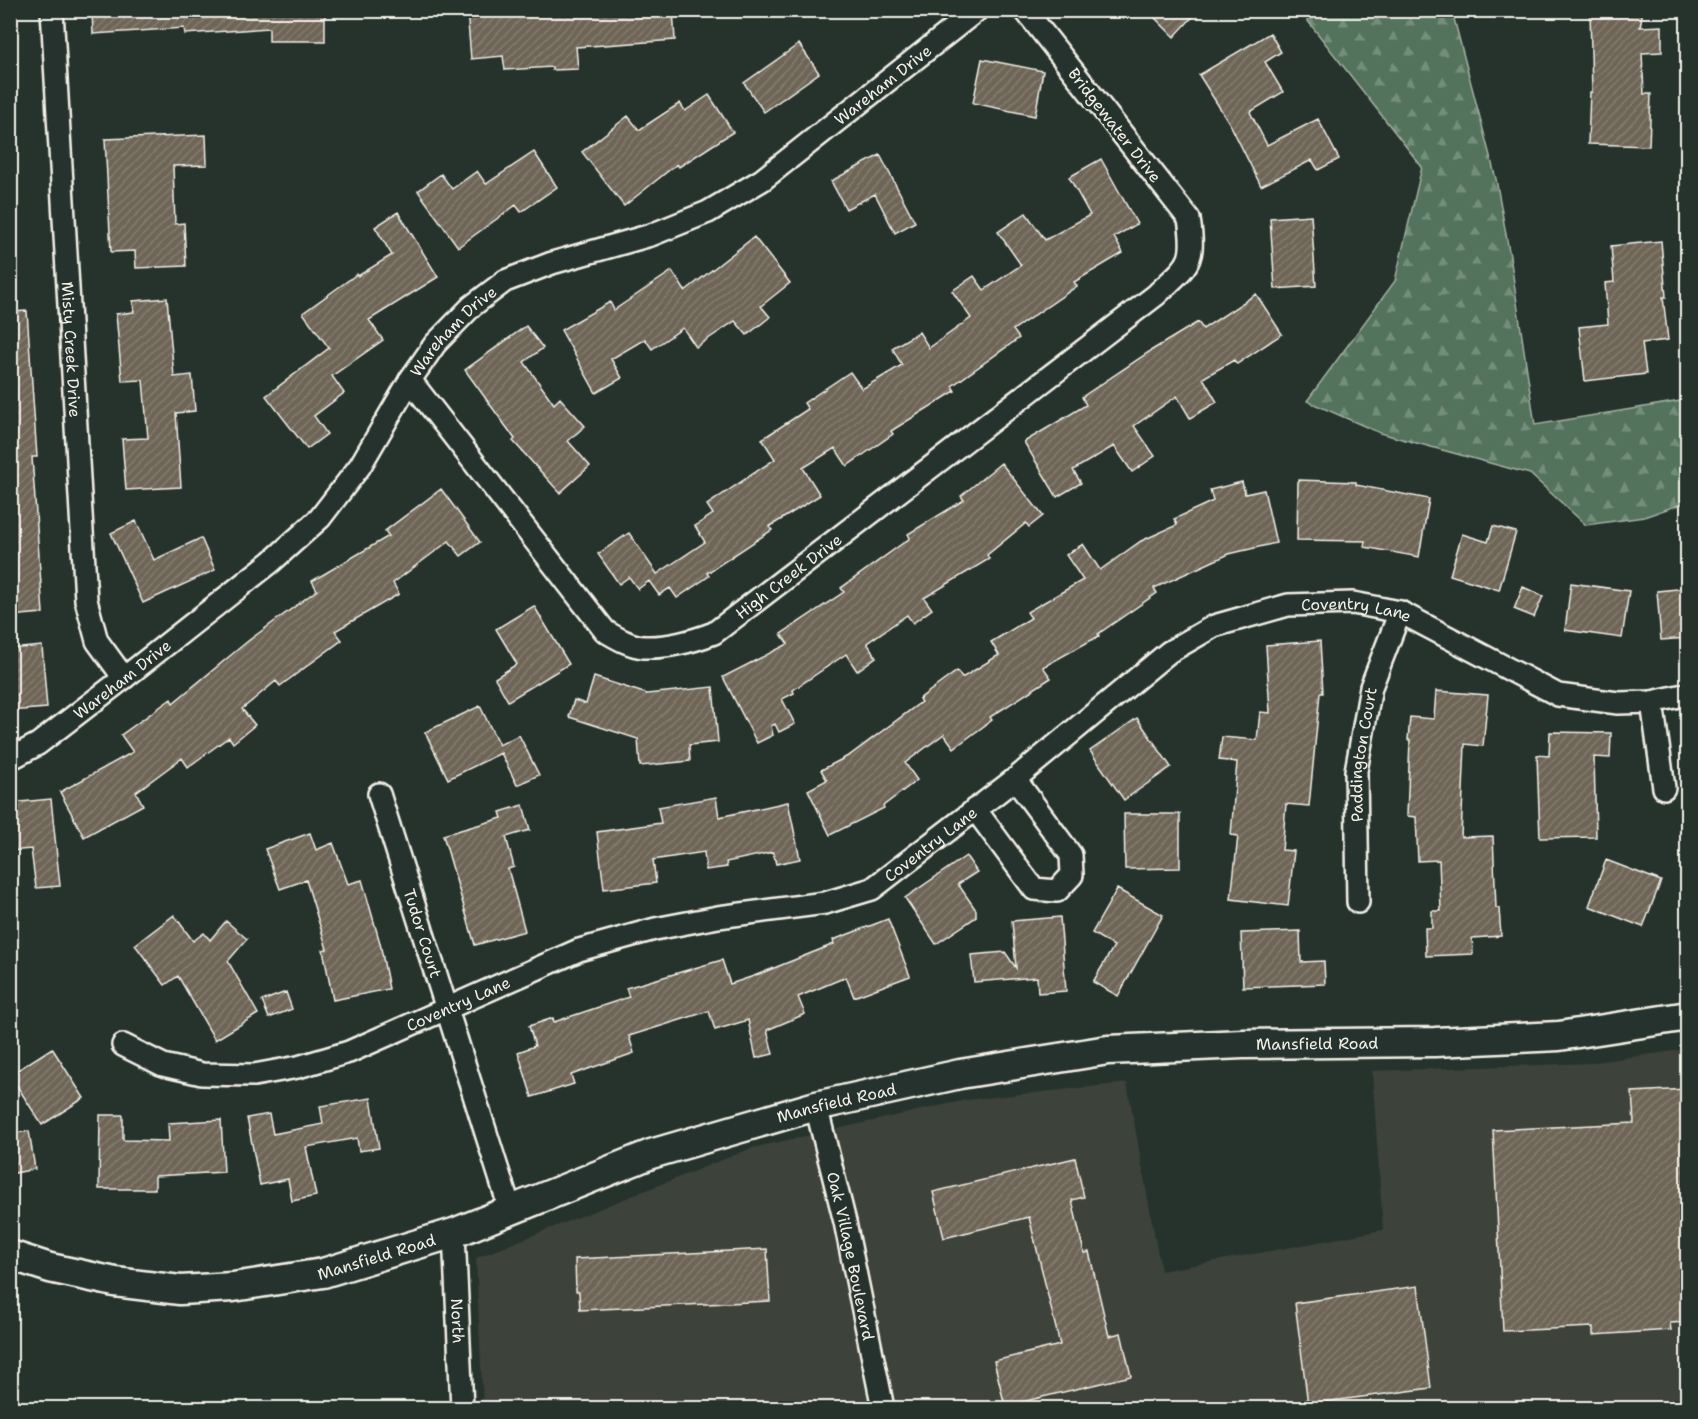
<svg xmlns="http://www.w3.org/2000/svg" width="1698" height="1419" font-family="'Shantell Sans',sans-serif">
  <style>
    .built { fill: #3c423a }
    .forest { fill: url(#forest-firs); stroke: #a4b2a2; stroke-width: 1.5 }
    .building { fill: url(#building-hatch); stroke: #f4f1e8; stroke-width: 1.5 }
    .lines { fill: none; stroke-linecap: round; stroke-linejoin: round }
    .street-casing { stroke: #f4f1e8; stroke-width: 26 }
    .secondary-casing { stroke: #f4f1e8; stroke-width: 33 }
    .street { stroke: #26332d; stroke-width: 21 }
    .secondary { stroke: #26332d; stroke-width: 28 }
    .labels { text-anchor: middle; stroke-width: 6; stroke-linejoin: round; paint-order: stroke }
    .street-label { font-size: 16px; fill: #f4f1e8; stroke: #26332d }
  </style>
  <defs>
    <pattern id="forest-firs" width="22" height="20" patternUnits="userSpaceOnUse" patternTransform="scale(1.5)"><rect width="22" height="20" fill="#53735c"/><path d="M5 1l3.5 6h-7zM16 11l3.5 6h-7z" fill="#758e7b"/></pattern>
    <pattern id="building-hatch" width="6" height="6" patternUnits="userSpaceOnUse" patternTransform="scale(1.5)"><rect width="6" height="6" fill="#6e6557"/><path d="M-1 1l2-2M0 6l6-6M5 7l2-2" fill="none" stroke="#837c6f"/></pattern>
  </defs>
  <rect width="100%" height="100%" fill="#26332d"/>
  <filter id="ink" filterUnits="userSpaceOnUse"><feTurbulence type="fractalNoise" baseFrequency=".0167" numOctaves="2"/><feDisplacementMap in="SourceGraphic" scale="12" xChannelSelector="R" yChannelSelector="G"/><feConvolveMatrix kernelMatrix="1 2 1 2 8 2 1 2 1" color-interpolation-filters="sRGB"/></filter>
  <g filter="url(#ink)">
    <path class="built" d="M1687 1049V1408H483L476 1258 752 1148 966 1100 1127 1083 1161 1271 1383 1230 1372 1071 1589 1063Z"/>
    <path class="forest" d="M1300 11H1452L1496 179 1511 262 1535 425 1687 400V502L1644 517 1586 525 1530 474 1380 433 1307 401 1395 281 1422 167Z"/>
    <path class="building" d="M92 10H325V41H269V28L185 34 184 28 93 34Z
      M467 10H673L675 40 576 47 578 69 552 70V67L505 70 503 56 471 59Z
      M1147 10H1199L1174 37Z
      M1590 10H1643L1640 27 1662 26V52L1642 53 1644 94H1651L1649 146 1588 144 1590 92H1592Z
      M1270 33 1281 52 1265 62 1283 92 1250 112 1267 145 1318 119 1339 159 1318 170 1312 160 1261 186 1230 124 1199 75Z
      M799 44 819 73 764 112 744 83Z
      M982 59 1043 71 1035 116 973 103Z
      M709 95 733 132 679 167 677 164 624 206 582 152 628 116 639 130 680 103 685 111Z
      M206 135 207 165 173 166 175 224 184 223 186 266 136 268 135 251 111 252 105 139Z
      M534 152 557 187 521 212 516 205 458 247 418 191 441 174 452 189 477 171 486 184Z
      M880 155 915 222 895 233 875 194 846 209 831 181Z
      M1101 159 1137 224 1114 237 1123 253 1074 282 1077 286 1013 330 1019 338 952 386 955 391 891 431 893 434 847 466 835 448 803 468 820 495 769 527 772 530 707 573 709 576 677 598 670 588 659 595 649 581 638 589 629 577 619 584 598 554 629 533 657 574 705 542 695 526 713 514 707 505 775 459 762 439 808 409 804 403 850 372 862 389 902 365 892 348 919 332 929 348 971 318 952 291 974 276 984 290 1021 265 998 232 1026 213 1045 240 1090 215 1069 177Z
      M398 212 438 277 369 320 383 340 332 376 344 393 314 416 327 434 307 449 266 396 329 348 303 313 357 274 358 276 392 255 375 227Z
      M1311 215 1316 286 1275 289 1270 218Z
      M754 237 790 283 761 306 770 317 747 335 735 321 696 347 683 328 652 349 645 339 611 359 622 378 596 393 561 330 610 302 614 310 672 271 685 291Z
      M1661 241 1666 297H1663L1668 340 1642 343 1646 374 1585 381 1579 327 1608 324 1605 283 1614 282 1611 246Z
      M1256 294 1282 334 1237 364 1234 360 1203 378 1217 402 1190 418 1177 396 1134 426 1155 456 1132 472 1114 446 1073 470 1081 483 1057 497 1024 442 1086 405 1082 397 1152 350 1198 322 1203 329Z
      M167 298 174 377 192 375 195 411 176 413 181 487 126 490 122 439 148 438 143 380 122 381 116 314 134 312 133 301Z
      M27 311 37 457H32L43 613 10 616V312Z
      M526 326 543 348 524 362 554 404 560 398 585 426 568 441 590 466 560 493 513 441 515 439 465 370Z
      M1001 463 1043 516 1029 527 1026 523 987 555 989 559 924 598 932 609 913 623 907 615 867 643 876 657 857 671 846 654 793 690 794 693 782 699 795 724 779 732 775 724 771 726 773 735 757 743 723 677 788 644 781 634 844 592 841 588 910 538 908 534 964 500 961 496Z
      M1298 480 1356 482V485L1429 499 1419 557 1364 547 1365 541 1297 540Z
      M1242 482 1245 494 1264 490 1276 543 1229 554 1154 588 1157 593 1098 634 1099 636 1043 667 1051 678 990 717 992 720 954 748 944 734 905 763 917 780 883 806 884 808 830 835 808 790 827 780 821 770 850 755 921 702 919 699 957 671 962 678 999 655 991 642 1031 618 1027 612 1083 580 1066 555 1083 544 1100 570 1141 541 1177 525 1174 519 1213 501 1210 490Z
      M441 489 480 542 461 556 449 541 393 583 399 594 335 631 342 640 280 686 276 681 242 709 255 725 233 743 229 737 188 767 182 758 136 792 143 805 84 837 60 792 133 752 121 735 171 699 173 703 248 641 317 590 312 581 389 536 385 531Z
      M136 521 154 560 201 538 215 570 143 603 111 533Z
      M1493 526 1516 532 1499 590 1450 575 1462 534 1488 542Z
      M1571 583 1629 591 1622 638 1565 630Z
      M1523 587 1543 596 1534 617 1514 609Z
      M1688 588V638L1661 640 1657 591Z
      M534 606 569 664 508 701 495 678 517 664 496 629Z
      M1320 641 1323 693H1320L1309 806 1286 804 1282 850 1294 851 1288 906 1231 899 1238 836 1231 835 1237 762 1219 760 1222 737 1257 740 1260 712 1270 713 1266 645Z
      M42 646 47 708 10 711V649Z
      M594 677 647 694 713 687 718 742 689 745 690 761 640 766 638 739 569 717 574 700 586 704Z
      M1436 691 1488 695 1483 746 1465 744 1461 837 1493 836 1496 908H1499L1501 936 1472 938 1473 954 1426 956 1425 928H1432V911H1441L1439 860 1418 861 1416 817 1407 816 1410 740H1408L1410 717 1434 719Z
      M480 706 499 745 519 735 539 775 517 785 501 753 448 779 425 732Z
      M1137 718 1171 767 1124 800 1090 751Z
      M1550 732 1611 733 1610 758 1594 757 1596 837 1540 838 1537 755 1549 756Z
      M716 797 719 817 788 802 800 859 776 864 773 852 726 862 727 867 706 870 704 852 653 860 656 883 604 889 597 832 661 823 658 807Z
      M51 799 60 886 36 888 31 849 10 851V803Z
      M523 805 530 830 506 837 514 867 508 869 525 931 475 945 443 835 502 818 500 812Z
      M1124 814H1180V868L1125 869Z
      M310 833 316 850 333 843 348 884 362 880 380 943 389 989 333 1000 323 950 327 949 306 880 280 889 265 849Z
      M966 856 977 872 958 884 976 910V917L936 944 905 898Z
      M1606 860 1661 881 1643 927 1589 906Z
      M1117 889 1163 915 1118 996 1093 982 1114 946 1092 933Z
      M174 915 193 941 204 933 210 940 226 921 247 939 228 961 258 1014 215 1040 178 976 165 985 135 945Z
      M1060 917 1066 991 1038 993 1037 977 974 982 971 955 1005 952 1016 968 1012 921Z
      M888 919 910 976 854 997 846 977 798 997 805 1014 767 1030 773 1054 756 1058 748 1020 715 1030 709 1011 629 1036 634 1053 571 1075 574 1084 532 1097 518 1052 535 1046 529 1026 553 1018 554 1022 629 997 626 988 722 960 730 984 754 976 834 944 833 940Z
      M1300 931 1301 962 1324 961 1325 984 1243 987 1241 933Z
      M286 992 292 1009 269 1018 262 1001Z
      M52 1048 84 1098 42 1125 10 1075Z
      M1688 1089V1322L1670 1323 1671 1330 1593 1335V1327L1503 1331 1493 1130 1634 1123 1632 1092Z
      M371 1098 379 1148 359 1151 357 1138 306 1147 316 1196 292 1201 288 1179 260 1185 247 1118 269 1114 273 1134 323 1124 320 1106Z
      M100 1115H123V1140L169 1141 168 1123 221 1120 224 1172 155 1176V1189H99Z
      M29 1131 35 1169 10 1174V1134Z
      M1075 1158 1084 1197 1072 1200 1084 1253 1089 1252 1109 1336 1121 1333 1131 1376 1005 1406 994 1361 1060 1345 1029 1217 944 1238 933 1192Z
      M767 1249 770 1301 580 1310 579 1292 576 1291 575 1259Z
      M1418 1286 1431 1388 1308 1404 1295 1303Z"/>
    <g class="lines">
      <defs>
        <g id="street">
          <path id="s1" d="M52 10 86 600 97 641 124 678"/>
          <path id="s2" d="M410 380 605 631C617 638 630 646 644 647 668 648 693 641 714 633L1156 295C1188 264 1196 265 1189 219L1025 10"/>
          <path d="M1652 702 1664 788"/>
          <path id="s3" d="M10 759 38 744 124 678 271 562 320 518 360 466 410 380 435 344 472 306 505 281 552 263 651 235 708 212 762 180 977 10"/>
          <path id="s4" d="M379 794 510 1209"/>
          <path d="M975 809 1034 889 1057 891 1072 875 1071 855 1015 779"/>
          <path id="s5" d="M1358 902 1356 771 1371 687 1400 612"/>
          <path id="s6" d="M123 1045 163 1065 202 1074 254 1075 298 1067 349 1052 579 950 655 929 718 917 825 903 872 889 1015 779 1169 652 1214 626 1288 605 1353 603 1400 612 1558 695 1618 703 1652 702 1688 694"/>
          <path id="s7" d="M816 1106 845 1222 883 1408"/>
          <path id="s8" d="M454 1233 462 1408"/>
        </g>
        <g id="secondary">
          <path id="s9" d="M10 1255 50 1268 115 1282 180 1290 233 1287 323 1273 454 1233 651 1154 816 1106 960 1074 1108 1050 1243 1044 1435 1042 1559 1036 1688 1016"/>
        </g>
      </defs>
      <use href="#street" class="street-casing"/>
      <use href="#secondary" class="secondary-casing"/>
      <use href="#street" class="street"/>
      <use href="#secondary" class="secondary"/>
    </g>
  </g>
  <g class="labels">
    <g class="street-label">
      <text dy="6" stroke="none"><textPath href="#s3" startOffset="1128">Wareham Drive</textPath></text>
      <text transform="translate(1115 125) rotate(52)" y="6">Bridgewater Drive</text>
      <text dy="6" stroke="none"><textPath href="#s3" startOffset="624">Wareham Drive</textPath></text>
      <text dy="6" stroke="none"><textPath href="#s1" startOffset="340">Misty Creek Drive</textPath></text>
      <text dy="6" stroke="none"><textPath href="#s2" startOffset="526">High Creek Drive</textPath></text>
      <text dy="6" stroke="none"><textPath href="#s6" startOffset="1364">Coventry Lane</textPath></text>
      <text dy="6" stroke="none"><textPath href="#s3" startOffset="138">Wareham Drive</textPath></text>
      <text dy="6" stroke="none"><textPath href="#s5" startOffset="148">Paddington Court</textPath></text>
      <text dy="6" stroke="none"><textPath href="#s6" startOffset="860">Coventry Lane</textPath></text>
      <text dy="6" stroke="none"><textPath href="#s4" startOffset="146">Tudor Court</textPath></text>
      <text dy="6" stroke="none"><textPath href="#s6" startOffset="354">Coventry Lane</textPath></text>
      <text dy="6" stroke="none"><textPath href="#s9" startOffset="1346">Mansfield Road</textPath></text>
      <text dy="6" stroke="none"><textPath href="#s9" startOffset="860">Mansfield Road</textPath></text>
      <text dy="6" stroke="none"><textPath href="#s9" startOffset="374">Mansfield Road</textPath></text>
      <text dy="6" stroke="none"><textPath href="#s7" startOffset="154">Oak Village Boulevard</textPath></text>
      <text dy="6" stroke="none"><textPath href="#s8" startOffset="88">North</textPath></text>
    </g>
  </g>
  <rect width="1698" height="1419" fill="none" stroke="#26332d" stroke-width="36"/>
  <rect x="18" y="18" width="1662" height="1383" fill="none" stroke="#f4f1e8" stroke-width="2" filter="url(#ink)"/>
</svg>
